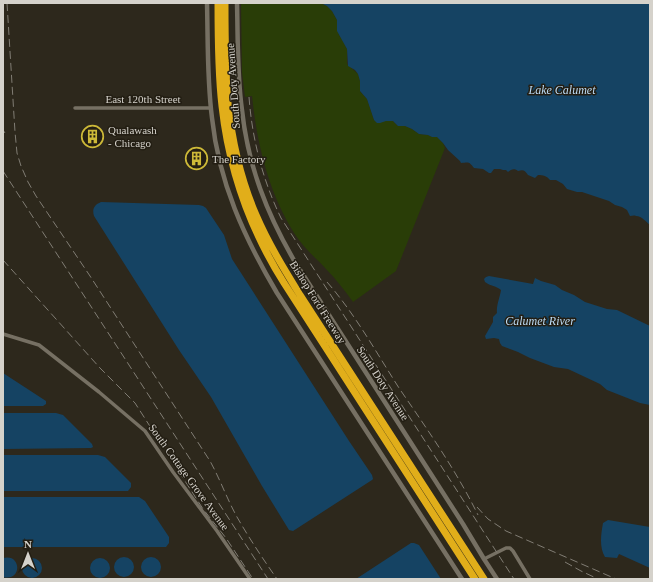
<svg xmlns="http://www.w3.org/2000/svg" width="653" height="582" font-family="'Times New Roman',serif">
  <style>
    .green { fill: #293d07 }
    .water { fill: #154363 }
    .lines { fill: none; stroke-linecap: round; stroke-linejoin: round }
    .minor { stroke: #767063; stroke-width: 3.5 }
    .tertiary { stroke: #767063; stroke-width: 4.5 }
    .motorway { stroke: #e1ae1a; stroke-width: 7 }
    .rail { stroke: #817d74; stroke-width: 1; stroke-dasharray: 8 4; stroke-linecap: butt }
    .labels { text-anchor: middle; stroke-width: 3; stroke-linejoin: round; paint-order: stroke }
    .street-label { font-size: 11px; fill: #d5d2cb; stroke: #231e13 }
    .poi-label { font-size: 11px; fill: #d5d2cb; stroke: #231e13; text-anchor: start }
    .water-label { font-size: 12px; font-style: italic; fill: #bcdbf5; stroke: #231e13 }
  </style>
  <rect width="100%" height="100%" fill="#2d281c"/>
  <path class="green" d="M241 3H321L327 6 332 11 337 20 339 35 342 39 347 49V64L358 74 360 81V91L367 99 374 120 393 121 398 126H405L412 129 419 134 428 135 432 137H437L443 143 445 148 396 271 353 302C345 291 336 279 326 269 317 259 307 251 299 240 270 199 257 145 252 96L245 97 242 72Z"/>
  <path class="water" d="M321 3H650V225C646 222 642 216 636 216 634 215 632 216 630 216L627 210 622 207 615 205 609 201 582 192H577L567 189 563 184 556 180H550C547 176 543 175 538 175L535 178 528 175C525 171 524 169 518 171 515 168 511 169 508 172L506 170H503L500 169H494L491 173H489L483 169 474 168C469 162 470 162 461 163L460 161 448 150 443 143 437 137H432L428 135 419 134 412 129 405 126H398L393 121H386L380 123H377L374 120 367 99 360 91V81L358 74 355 70 348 66 347 49 337 31V20L332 11 327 6Z
    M101 202 199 205 203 206 206 208 224 235 232 259 349 441 372 475 373 479 372 480 293 531 289 530 262 486 211 397 179 350 94 216C92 209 94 205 101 202Z
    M489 276 533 284 535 278 541 281 555 285 562 290 574 295 585 302 607 309 617 310 650 326V405L640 403 607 390 600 384 568 369 554 367 530 358 518 352 502 346 500 343 499 339 494 338 486 339 485 336 493 322V317L497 313C496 306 500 297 501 290 497 286 490 286 485 282L484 279 486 277Z
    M3 373 46 401V404L43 406H3Z
    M3 413H56L63 415 92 444 93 447 91 448 3 449Z
    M3 455H98L105 457 131 483V487L128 491H3Z
    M3 497H139L145 501 169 537V543L166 547H3Z
    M608 520 650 527V568L619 554 617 558 605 557C599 547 601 534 603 523Z
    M411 543H414L419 545 441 579H356Z
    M141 567a10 10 0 1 1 20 0a10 10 0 1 1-20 0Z
    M114 567a10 10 0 1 1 20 0a10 10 0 1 1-20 0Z
    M90 568a10 10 0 1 1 20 0a10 10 0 1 1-20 0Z
    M22 568a10 10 0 1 1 20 0a10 10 0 1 1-20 0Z
    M3 558C22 553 22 582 3 577Z"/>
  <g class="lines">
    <path class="minor" d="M75 108H211
      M3 334 39 345 99 392 145 431 173 472 217 531 250 579
      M484 559 506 548H510L513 551 530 579"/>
    <path class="tertiary" d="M207 3C208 41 207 80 212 118 219 183 244 237 277 293L462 579
      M237 3C238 39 237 75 242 110 248 166 267 214 295 262L463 524 484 559 497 579"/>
    <path class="motorway" d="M218 3C218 37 218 72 222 106 229 170 250 229 284 283L475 579
      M225 3C225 36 225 70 228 103 232 141 241 180 256 215 268 243 284 269 300 295L484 579"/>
    <path class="rail" d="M7 3 15 132 17 153 21 166 28 182 36 196 90 276 210 461C220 479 227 499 237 517 249 538 263 559 277 579
      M249 97C252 139 263 181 281 218L514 579
      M3 130 5 133
      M3 171 268 579
      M3 260 100 368 135 403 203 509 226 538 253 579
      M327 282C355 314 376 352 399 388 427 429 456 470 478 515
      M477 507 488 519 506 531 616 579
      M565 562 581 571 598 579"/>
  </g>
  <defs>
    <symbol id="building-ring" viewBox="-11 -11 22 22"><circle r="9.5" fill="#231e13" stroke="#cdb938" stroke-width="1.5"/><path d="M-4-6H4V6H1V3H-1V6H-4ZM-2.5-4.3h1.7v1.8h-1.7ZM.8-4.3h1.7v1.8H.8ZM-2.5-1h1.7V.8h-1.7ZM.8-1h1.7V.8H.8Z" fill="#cdb938"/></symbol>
  </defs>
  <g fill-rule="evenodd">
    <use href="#building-ring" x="80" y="124" width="25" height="25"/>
    <use href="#building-ring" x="184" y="146" width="25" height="25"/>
  </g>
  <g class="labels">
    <g class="street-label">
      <text transform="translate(233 86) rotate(-94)" y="4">South Doty Avenue</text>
      <text x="143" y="103">East 120th Street</text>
      <text transform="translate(318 302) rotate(58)" y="4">Bishop Ford Freeway</text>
      <text transform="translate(383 383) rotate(57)" y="4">South Doty Avenue</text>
      <text transform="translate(189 477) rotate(54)" y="4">South Cottage Grove Avenue</text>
    </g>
    <g class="poi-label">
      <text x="108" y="134">Qualawash<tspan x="108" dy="13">- Chicago</tspan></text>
      <text x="212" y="163">The Factory</text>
    </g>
    <g class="water-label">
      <text x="562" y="94">Lake Calumet</text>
      <text x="540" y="325">Calumet River</text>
    </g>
  </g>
  <rect width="653" height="582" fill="none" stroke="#d5d2cb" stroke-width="8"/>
  <g transform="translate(28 554)" stroke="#231e13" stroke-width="3" paint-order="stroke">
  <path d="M0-3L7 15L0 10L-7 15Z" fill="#d5d2cb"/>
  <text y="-6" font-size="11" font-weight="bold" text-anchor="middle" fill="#d5d2cb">N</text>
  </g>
</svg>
